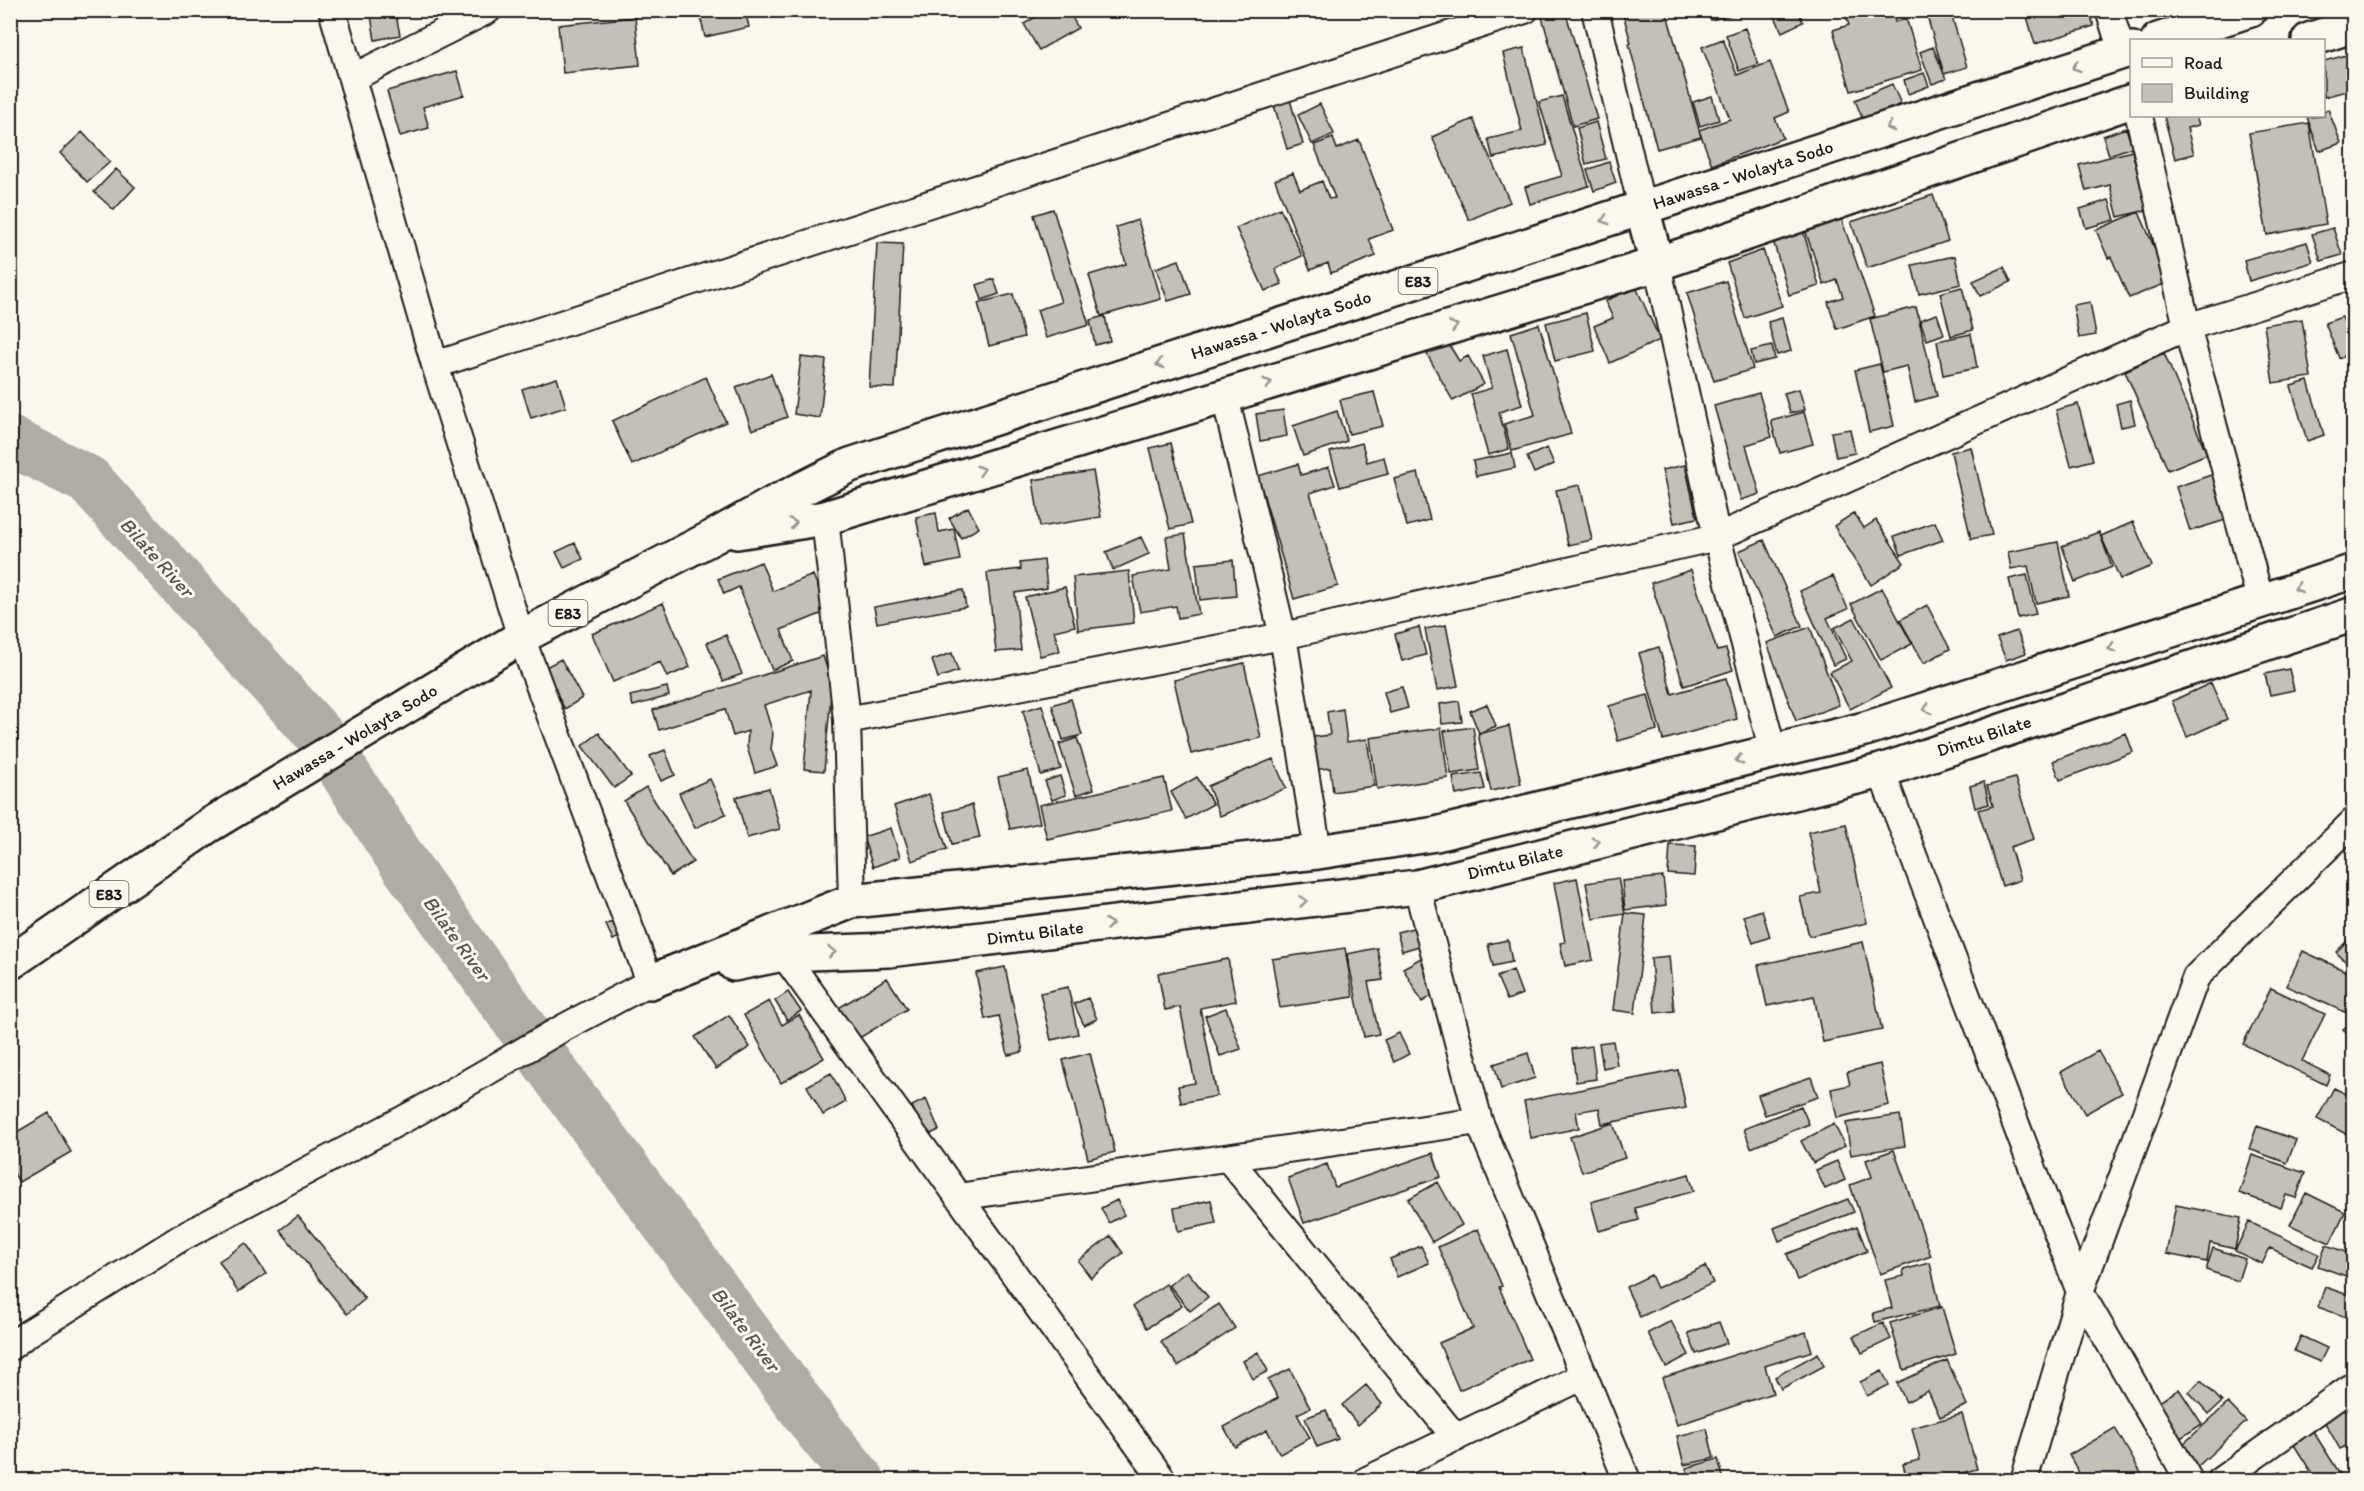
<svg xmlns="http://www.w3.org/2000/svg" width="2364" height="1491" font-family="Itim,sans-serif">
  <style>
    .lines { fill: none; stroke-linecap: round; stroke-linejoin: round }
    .river { stroke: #afaca5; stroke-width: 50 }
    .building { fill: #c3c0b8; stroke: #1c1c1c; stroke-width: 1.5 }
    .minor-casing { stroke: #1c1c1c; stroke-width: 30 }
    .secondary-casing { stroke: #1c1c1c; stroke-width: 38 }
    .primary-casing { stroke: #1c1c1c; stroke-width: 38 }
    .minor { stroke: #fbf7ec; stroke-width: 26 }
    .secondary { stroke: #fbf7ec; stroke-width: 33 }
    .primary { stroke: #fbf7ec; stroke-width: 33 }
    .oneway { stroke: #97948e }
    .labels { text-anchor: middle; stroke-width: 6; stroke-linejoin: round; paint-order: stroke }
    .shield { fill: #fbf7ec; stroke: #5f5e5a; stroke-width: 1.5 }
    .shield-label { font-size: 16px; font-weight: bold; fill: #1c1c1c }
    .street-label { font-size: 18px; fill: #1c1c1c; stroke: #fbf7ec }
    .water-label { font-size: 20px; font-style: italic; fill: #575653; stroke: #fbf7ec }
  </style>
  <rect width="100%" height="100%" fill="#fbf7ec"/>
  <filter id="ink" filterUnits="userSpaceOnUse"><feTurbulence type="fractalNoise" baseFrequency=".0167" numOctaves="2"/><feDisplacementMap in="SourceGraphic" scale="12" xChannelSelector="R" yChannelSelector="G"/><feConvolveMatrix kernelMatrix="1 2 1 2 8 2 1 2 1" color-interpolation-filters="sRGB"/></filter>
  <g filter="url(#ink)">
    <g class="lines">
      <path class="river" d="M10 441 88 480 322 738 405 865 566 1089 822 1434 860 1480"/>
    </g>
    <path class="building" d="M370 10H395L400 35 375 40Z
      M699 10H745L749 27 705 37Z
      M1047 10H1068L1078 28 1039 50 1024 24Z
      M1540 10H1565L1597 119 1573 126Z
      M1622 10H1666L1701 137 1657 149 1629 44 1631 43Z
      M1709 10H1744V12L1711 20Z
      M1772 10H1798L1803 22 1782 32Z
      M1844 10H1892L1895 22 1906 18 1922 70 1851 91 1833 30 1849 25Z
      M1944 10H1950L1967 67 1944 74 1927 16Z
      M2025 10H2089L2094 26 2035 44Z
      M635 17 640 65 563 73 558 25Z
      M1745 28 1758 64 1739 71 1726 35Z
      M1723 39 1737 75 1770 62 1789 112 1775 118 1783 138 1712 165 1699 130 1730 119 1702 47Z
      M1933 47 1946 79 1932 84 1920 52Z
      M1524 48 1547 145 1493 158 1488 139 1522 131 1503 53Z
      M2354 53V89L2324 97V61Z
      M457 71 464 95 423 107 429 128 400 136 387 91Z
      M1924 73 1929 86 1908 94 1904 80Z
      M1892 84 1901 104 1863 120 1855 100Z
      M1562 96 1589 186 1530 204 1525 187 1562 176 1539 102Z
      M1712 96 1719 120 1700 126 1693 102Z
      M1290 100 1303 144 1287 149 1274 105Z
      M1320 104 1334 134 1312 144 1298 115Z
      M2328 109 2341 143 2319 151 2307 117 2324 116V111Z
      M2164 116H2196L2199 125 2187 128 2194 154 2175 159Z
      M1473 119 1510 202 1469 220 1432 137Z
      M1596 122 1606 159 1586 164 1577 128Z
      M2309 123 2326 224 2267 235 2249 133Z
      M2126 128 2132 147 2109 155 2103 136Z
      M82 132 110 162 87 182 60 153Z
      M1333 138 1337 149 1359 140 1393 230 1369 239 1376 256 1331 273 1328 263 1310 270 1275 180 1293 173 1300 190 1322 181 1329 199 1335 198 1314 145Z
      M2132 151 2147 210 2118 217 2110 185 2086 191 2079 165Z
      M1609 162 1616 183 1594 191 1587 170Z
      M116 169 135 187 114 210 94 192Z
      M1933 195 1948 241 1867 268 1851 222Z
      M2109 200 2115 220 2086 228 2080 209Z
      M1280 208 1302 256 1275 269 1282 284 1265 291 1236 228Z
      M1053 209 1089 325 1046 338 1037 310 1061 302 1034 215Z
      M2139 212 2169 282 2129 298 2111 257 2108 258 2096 230Z
      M1840 215 1875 316 1837 329 1828 302 1843 297 1837 280 1824 285 1804 227Z
      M1138 220 1161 299 1101 316 1089 275 1126 264 1116 227Z
      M2333 228 2342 255 2321 261 2312 234Z
      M1803 230 1819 286 1789 295 1773 240Z
      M2307 242 2313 262 2249 281 2244 260Z
      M877 243 903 244 895 388 869 387Z
      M1763 250 1782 306 1745 318 1727 263Z
      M1955 256 1961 284 1919 294 1912 265Z
      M1179 260 1191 294 1168 301 1156 268Z
      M2004 267 2011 282 1980 296 1973 281Z
      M994 279 999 294 982 300 977 285Z
      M1726 281 1753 369 1714 381 1687 293Z
      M1636 287 1660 340 1610 363 1594 326 1613 318 1605 301Z
      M1962 287 1973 330 1951 336 1940 293Z
      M1013 294 1024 337 989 346 978 303Z
      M2090 302 2096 335 2079 338 2073 305Z
      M1916 307 1937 396 1915 402 1907 366 1883 372 1870 319Z
      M1586 313 1595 351 1555 361 1546 323Z
      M1937 314 1944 334 1927 340 1920 320Z
      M1105 316 1110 341 1095 345 1090 320Z
      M2342 317 2354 346V352L2339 358 2325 323Z
      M1782 318 1791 351 1777 355 1768 322Z
      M2302 319 2311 377 2273 383 2264 325Z
      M1539 324 1571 434 1512 451 1504 424 1535 415 1511 333Z
      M1971 334 1977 368 1943 375 1937 341Z
      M1448 343 1459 361 1468 356 1484 384 1453 401 1427 354Z
      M1772 346 1775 359 1754 364 1751 351Z
      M1507 349 1522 405 1499 412 1509 449 1488 455 1471 394 1492 388 1483 356Z
      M2164 353 2207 454 2168 470 2125 371Z
      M801 357 826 360 820 418 794 414Z
      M1880 364 1894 426 1869 432 1855 370Z
      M771 374 787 417 752 430 736 387Z
      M706 377 726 422 632 465 612 421Z
      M557 378 566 407 531 418 522 389Z
      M2308 381 2324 435 2307 441 2291 386Z
      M1799 389 1805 410 1790 413 1784 393Z
      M1374 392 1383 426 1349 434 1340 400Z
      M1759 393 1772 437 1746 445 1760 494 1741 500 1714 406Z
      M2130 400 2135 424 2121 427 2116 404Z
      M2078 404 2093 460 2071 466 2056 410Z
      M1283 410 1287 436 1260 441 1256 414Z
      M1337 411 1347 441 1303 456 1293 426Z
      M1804 412 1813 444 1780 453 1771 421Z
      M1850 429 1855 453 1836 457 1831 432Z
      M1171 443 1191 524 1170 529 1150 448Z
      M1362 443 1367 462 1384 457 1388 474 1340 487 1330 452Z
      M1971 447 1992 535 1971 539 1951 452Z
      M1547 448 1554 464 1534 473 1527 457Z
      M1512 453 1515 468 1476 476 1473 461Z
      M1298 464 1301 475 1329 467 1335 485 1310 493 1338 586 1294 599 1258 476Z
      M1685 465 1697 518 1674 523 1662 470Z
      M1093 471 1101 517 1040 527 1033 480Z
      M1418 473 1430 520 1407 526 1394 479Z
      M2214 474 2229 519 2190 531 2176 487Z
      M1580 485 1592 540 1568 545 1556 490Z
      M968 507 979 528 961 538 949 518Z
      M936 513 939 532 954 529 960 560 926 567 916 517Z
      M1854 513 1864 528 1876 520 1904 563 1871 585 1834 526Z
      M1935 522 1943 540 1901 555 1894 537Z
      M2133 522 2152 566 2120 579 2101 536Z
      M2099 532 2112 567 2075 582 2062 546Z
      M1185 534 1199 614 1178 618 1176 606 1140 612 1133 576 1171 569 1166 537Z
      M1141 537 1149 554 1113 570 1106 552Z
      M1764 540 1802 626 1777 637 1739 551Z
      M2058 542 2069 596 2036 603 2028 566 2011 569 2008 552Z
      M575 543 583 559 564 568 556 552Z
      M1044 560 1047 588 1015 593 1021 650 996 652 987 573 1021 569 1020 563Z
      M1233 560 1236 596 1200 600 1196 564Z
      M761 562 773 591 813 575 828 611 781 630 793 661 772 670 739 587 724 594 718 579Z
      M1691 570 1717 651 1726 649 1733 670 1684 686 1651 583Z
      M1129 571 1134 623 1078 630 1073 577Z
      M2027 575 2036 614 2018 618 2009 579Z
      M1833 576 1848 609 1827 618 1846 659 1833 665 1800 591Z
      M1065 587 1075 626 1054 631 1060 651 1040 656 1025 597Z
      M1882 588 1912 644 1881 660 1851 604Z
      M963 590 966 607 877 623 874 607Z
      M663 603 690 667 667 677 660 662 613 682 592 634Z
      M1927 605 1950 649 1924 663 1900 620Z
      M1854 618 1891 688 1850 709 1830 672 1852 661 1834 628Z
      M1446 625 1458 686 1437 690 1425 629Z
      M1419 627 1426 655 1402 661 1395 634Z
      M1810 627 1839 705 1796 721 1767 643Z
      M2017 631 2026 653 2006 660 1997 638Z
      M726 635 742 674 723 681 707 643Z
      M1659 647 1672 694 1726 678 1737 719 1663 740 1639 653Z
      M952 653 958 671 938 678 932 660Z
      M823 656 832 684 824 771 804 769 811 690 764 705 773 734 771 749 777 766 755 773 747 747 748 731 733 736 725 709 659 730 653 710Z
      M561 659 582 698 565 709 542 669Z
      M1244 663 1261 738 1191 754 1174 680Z
      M2289 669 2294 690 2270 695 2265 674Z
      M2211 683 2227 719 2187 737 2172 701Z
      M667 687 669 696 633 706 630 696Z
      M1402 687 1408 708 1390 713 1384 692Z
      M1648 695 1657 730 1618 741 1609 706Z
      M1071 699 1082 735 1063 740 1052 705Z
      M1459 701 1462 722 1442 724 1440 704Z
      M1487 704 1496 726 1479 733 1470 711Z
      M1042 705 1061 769 1041 775 1023 711Z
      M1343 709 1347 742 1367 739 1374 786 1333 792 1330 768 1301 771 1297 739 1330 735 1327 712Z
      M1509 726 1521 784 1491 791 1478 734Z
      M1473 727 1479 770 1451 774 1444 731Z
      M1441 728 1448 778 1377 789 1370 738Z
      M599 733 631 776 614 788 582 746Z
      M2126 733 2133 752 2060 780 2053 761Z
      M1077 738 1094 789 1076 795 1059 744Z
      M665 750 675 775 661 781 650 756Z
      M1273 759 1286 788 1220 816 1208 786Z
      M1028 770 1040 823 1010 829 998 777Z
      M1481 773 1485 789 1456 795 1453 777Z
      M1060 776 1066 795 1052 800 1045 781Z
      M1197 777 1213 804 1186 819 1171 792Z
      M1164 778 1172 811 1047 839 1039 805Z
      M2015 778 2034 839 2010 847 2020 880 2002 886 1978 810 1993 806 1987 786Z
      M710 779 726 814 695 828 679 793Z
      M1984 782 1989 804 1975 808 1970 786Z
      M646 787 693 862 671 876 624 801Z
      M769 788 780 829 747 838 736 797Z
      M929 794 947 849 912 861 894 806Z
      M972 805 980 838 952 844 944 812Z
      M1846 824 1867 923 1809 936 1800 897 1821 893 1808 832Z
      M891 828 900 857 873 867 863 837Z
      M1670 845 1696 846 1694 876 1668 874Z
      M1663 877 1666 905 1625 910 1622 881Z
      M1577 878 1593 960 1565 966 1560 943 1565 942 1554 883Z
      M1618 878 1625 914 1593 919 1586 883Z
      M1762 910 1770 937 1753 943 1744 916Z
      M1625 913 1646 915 1635 1013 1613 1010Z
      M624 917 630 932 613 940 606 925Z
      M1421 926 1426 944 1402 951 1397 932Z
      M2354 934V961L2349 965 2336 952Z
      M1508 940 1512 962 1493 966 1488 944Z
      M1863 942 1882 1030 1823 1042 1814 996 1767 1006 1758 965Z
      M1345 948 1353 997 1280 1008 1272 959Z
      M1377 948 1383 980 1368 982 1379 1034 1364 1037 1347 954Z
      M2303 951 2354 975V1005L2349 1014 2286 986Z
      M1669 956 1674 1011 1655 1013 1651 958Z
      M1421 958 1440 991 1422 1002 1403 968Z
      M1228 959 1236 1001 1200 1008 1217 1096 1181 1103 1178 1086 1195 1083 1180 1007 1165 1010 1158 973Z
      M1005 967 1023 1052 1008 1055 999 1016 985 1019 976 973Z
      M1513 970 1522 994 1507 1000 1497 977Z
      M887 978 907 1009 856 1040 837 1009Z
      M1068 987 1078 1034 1051 1040 1040 993Z
      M2271 988 2325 1014 2302 1061 2330 1075 2326 1085 2243 1044Z
      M788 992 801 1011 787 1020 775 1001Z
      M1088 998 1097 1019 1084 1025 1074 1004Z
      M769 1001 782 1025 799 1015 824 1058 781 1083 744 1015Z
      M1226 1008 1241 1049 1220 1056 1205 1016Z
      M729 1015 750 1047 716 1069 695 1037Z
      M2354 1020V1042L2343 1029Z
      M1399 1033 1409 1054 1394 1062 1384 1040Z
      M1613 1041 1617 1065 1603 1068 1599 1043Z
      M1592 1046 1596 1079 1576 1082 1572 1049Z
      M2098 1051 2122 1093 2085 1114 2061 1072Z
      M1090 1053 1115 1152 1088 1159 1063 1060Z
      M1528 1053 1535 1078 1501 1089 1494 1064Z
      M1880 1064 1889 1105 1837 1118 1831 1089 1850 1085 1847 1072Z
      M1678 1070 1686 1108 1602 1124 1599 1108 1576 1112 1579 1128 1531 1138 1524 1101Z
      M831 1073 846 1102 823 1115 807 1086Z
      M1811 1077 1818 1097 1765 1115 1758 1095Z
      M2334 1088 2354 1098V1138L2317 1119Z
      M926 1099 939 1130 926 1136 912 1106Z
      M1801 1106 1809 1124 1751 1148 1744 1129Z
      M49 1113 71 1152 19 1182 10 1167V1136Z
      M1900 1115 1905 1146 1851 1155 1846 1123Z
      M1613 1123 1625 1158 1582 1172 1570 1137Z
      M1834 1124 1845 1146 1813 1163 1801 1141Z
      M2257 1126 2296 1140 2287 1163 2249 1149Z
      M1894 1150 1931 1256 1880 1274 1850 1185 1872 1177 1866 1160Z
      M1433 1153 1441 1177 1304 1223 1288 1178 1327 1164 1335 1187Z
      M2252 1155 2305 1173 2296 1198 2286 1195 2281 1208 2239 1193Z
      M1837 1161 1845 1180 1825 1189 1816 1170Z
      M1689 1174 1694 1191 1635 1208 1639 1220 1599 1231 1591 1202Z
      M1438 1182 1462 1225 1432 1242 1408 1199Z
      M2306 1193 2345 1212 2330 1243 2290 1225Z
      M1848 1199 1854 1212 1779 1241 1774 1228Z
      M1117 1200 1124 1215 1109 1223 1101 1208Z
      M1211 1200 1216 1223 1178 1231 1174 1208Z
      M2176 1205 2241 1218 2235 1249 2210 1243 2207 1262 2166 1254Z
      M298 1216 365 1299 347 1314 280 1230Z
      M2249 1222 2319 1254 2312 1267 2270 1248 2262 1264 2235 1251Z
      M1857 1226 1867 1251 1797 1280 1787 1254Z
      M1478 1229 1502 1286 1499 1287 1530 1359 1459 1390 1439 1343 1473 1328 1438 1247Z
      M1111 1236 1123 1253 1091 1278 1078 1261Z
      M246 1243 266 1274 238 1292 219 1261Z
      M2326 1245 2354 1255V1279L2318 1266Z
      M1421 1246 1429 1263 1397 1277 1390 1259Z
      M2213 1248 2245 1259 2238 1281 2206 1270Z
      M1930 1263 1940 1306 1875 1322 1873 1313 1892 1308 1885 1280 1904 1276 1903 1270Z
      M1705 1266 1713 1283 1640 1317 1626 1287 1651 1275 1657 1288Z
      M1187 1271 1208 1297 1190 1311 1169 1285Z
      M1166 1284 1182 1306 1147 1328 1133 1306Z
      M2325 1287 2354 1297V1320L2318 1307Z
      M1219 1304 1235 1328 1178 1366 1161 1342Z
      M1942 1307 1956 1354 1904 1370 1890 1323Z
      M1671 1321 1689 1355 1666 1367 1648 1333Z
      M1719 1322 1727 1343 1696 1354 1688 1333Z
      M1883 1323 1891 1339 1862 1353 1854 1336Z
      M1806 1332 1812 1351 1765 1366 1773 1393 1677 1425 1662 1378Z
      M2301 1336 2327 1348 2320 1362 2294 1351Z
      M1258 1352 1268 1371 1253 1379 1243 1361Z
      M1818 1353 1824 1366 1781 1389 1775 1377Z
      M1947 1360 1967 1405 1940 1417 1928 1391 1906 1402 1897 1383Z
      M1290 1369 1310 1408 1297 1414 1310 1438 1280 1454 1267 1430 1235 1447 1224 1427 1278 1398 1268 1380Z
      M1882 1371 1889 1385 1867 1396 1860 1382Z
      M2201 1380 2222 1402 2209 1414 2189 1392Z
      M1366 1385 1382 1404 1358 1425 1342 1405Z
      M2179 1389 2202 1424 2173 1443 2150 1408Z
      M2228 1403 2246 1422 2198 1466 2180 1447Z
      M2344 1409 2354 1424V1442L2340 1449 2324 1421Z
      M1326 1410 1338 1439 1317 1447 1305 1418Z
      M1962 1414 1977 1469 1934 1480H1907L1903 1464 1920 1460 1912 1428Z
      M2115 1428 2145 1480H2083L2069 1455Z
      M2311 1428 2344 1480H2316L2291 1440Z
      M1707 1429 1714 1458 1684 1465 1677 1436Z
      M1718 1459 1724 1480H1690L1686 1468Z
      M2279 1471 2287 1480H2266Z
      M1969 1473 1971 1480H1944Z"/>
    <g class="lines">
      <defs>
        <path id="minor" d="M1595 10 1642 208
          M2109 10 2122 52
          M352 78 488 10
          M2139 116 2187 327 2260 599
          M1657 264 1717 537 1773 752
          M435 365 1525 10
          M1225 397 1283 636 1318 852
          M825 518 847 720 852 901
          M847 720 1283 636 1717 537 2187 327 2354 275
          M1881 771 2080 1292 2024 1480
          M1417 887 1479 1121 1627 1480
          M783 954 1163 1480
          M1228 1158 1456 1438
          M958 1197 1479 1121
          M10 1347 27 1334 179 1239 417 1112 563 1028 650 982 521 637 435 365 332 10
          M1367 1480 1584 1376
          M2189 1480 2080 1292 2196 977 2354 821
          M2221 1480 2354 1385"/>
        <path id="secondary" d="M734 964 783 954 889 950 1417 887 1881 771 2354 614
          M650 982 852 901 1318 852 1436 834 1865 729 2354 571"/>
        <path id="primary" d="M2158 40 2250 10
          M2309 40 2354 25
          M1642 208 1657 264
          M737 532 825 518 1657 264 2132 101
          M10 963 208 826 521 637 715 536 774 503 850 465 2132 49"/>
      </defs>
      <use href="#minor" class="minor-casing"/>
      <use href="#secondary" class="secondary-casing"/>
      <use href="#primary" class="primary-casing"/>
      <use href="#minor" class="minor"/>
      <use href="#secondary" class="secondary"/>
      <use href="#primary" class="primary"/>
    </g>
    <defs><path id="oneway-chevron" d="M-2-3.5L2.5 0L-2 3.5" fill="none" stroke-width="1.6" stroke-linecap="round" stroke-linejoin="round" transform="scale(1.5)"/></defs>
    <g class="oneway">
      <use href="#oneway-chevron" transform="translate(2076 67) rotate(162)"/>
      <use href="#oneway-chevron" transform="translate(1890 127) rotate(162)"/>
      <use href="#oneway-chevron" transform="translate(1605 220) rotate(162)"/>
      <use href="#oneway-chevron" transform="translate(1454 326) rotate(-17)"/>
      <use href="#oneway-chevron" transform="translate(1160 364) rotate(162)"/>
      <use href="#oneway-chevron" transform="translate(1268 383) rotate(-17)"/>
      <use href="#oneway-chevron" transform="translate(981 470) rotate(-17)"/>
      <use href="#oneway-chevron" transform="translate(793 523) rotate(-9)"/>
      <use href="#oneway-chevron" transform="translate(2298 588) rotate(163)"/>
      <use href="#oneway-chevron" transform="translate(2112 648) rotate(162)"/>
      <use href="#oneway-chevron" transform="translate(1927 709) rotate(162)"/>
      <use href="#oneway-chevron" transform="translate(1739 760) rotate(166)"/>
      <use href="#oneway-chevron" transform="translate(1596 842) rotate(-14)"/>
      <use href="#oneway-chevron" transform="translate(1303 901) rotate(-7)"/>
      <use href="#oneway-chevron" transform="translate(1109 924) rotate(-7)"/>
      <use href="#oneway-chevron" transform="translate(832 952) rotate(-2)"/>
    </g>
  </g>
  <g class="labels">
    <g class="shield">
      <rect x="1398.5" y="268" width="39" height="26" rx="4.5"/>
      <rect x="548.5" y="600" width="39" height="26" rx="4.5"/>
      <rect x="89.5" y="881" width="39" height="26" rx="4.5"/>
    </g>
    <g class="shield-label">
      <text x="1418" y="287">E83</text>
      <text x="568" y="619">E83</text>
      <text x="109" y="900">E83</text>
    </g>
    <g class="street-label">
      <text transform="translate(1743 175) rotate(-18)" y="6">Hawassa - Wolayta Sodo</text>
      <text transform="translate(1281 325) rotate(-18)" y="6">Hawassa - Wolayta Sodo</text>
      <text transform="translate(1984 736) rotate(-18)" y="6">Dimtu Bilate</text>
      <text transform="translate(355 737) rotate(-31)" y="6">Hawassa - Wolayta Sodo</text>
      <text transform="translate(1515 862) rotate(-14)" y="6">Dimtu Bilate</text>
      <text transform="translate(1035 933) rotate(-7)" y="6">Dimtu Bilate</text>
    </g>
    <g class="water-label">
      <text transform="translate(157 557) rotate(48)" y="7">Bilate River</text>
      <text transform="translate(457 938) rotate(54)" y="7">Bilate River</text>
      <text transform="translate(746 1329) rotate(53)" y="7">Bilate River</text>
    </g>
  </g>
  <rect width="2364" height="1491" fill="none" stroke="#fbf7ec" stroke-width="36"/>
  <rect x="18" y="18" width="2328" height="1455" fill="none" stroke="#1c1c1c" stroke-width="2" filter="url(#ink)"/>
  <rect x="2130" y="39" width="195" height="78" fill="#fbf7ec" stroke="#a29f99" stroke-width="1.5"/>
  <rect x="2142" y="58" width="30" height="9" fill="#fbf7ec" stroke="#a29f99" stroke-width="1.5"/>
  <text x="2184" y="69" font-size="18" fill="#1c1c1c">Road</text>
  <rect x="2142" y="84" width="30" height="18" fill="#c3c0b8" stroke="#a29f99" stroke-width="1.5"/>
  <text x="2184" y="99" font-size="18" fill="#1c1c1c">Building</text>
</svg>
